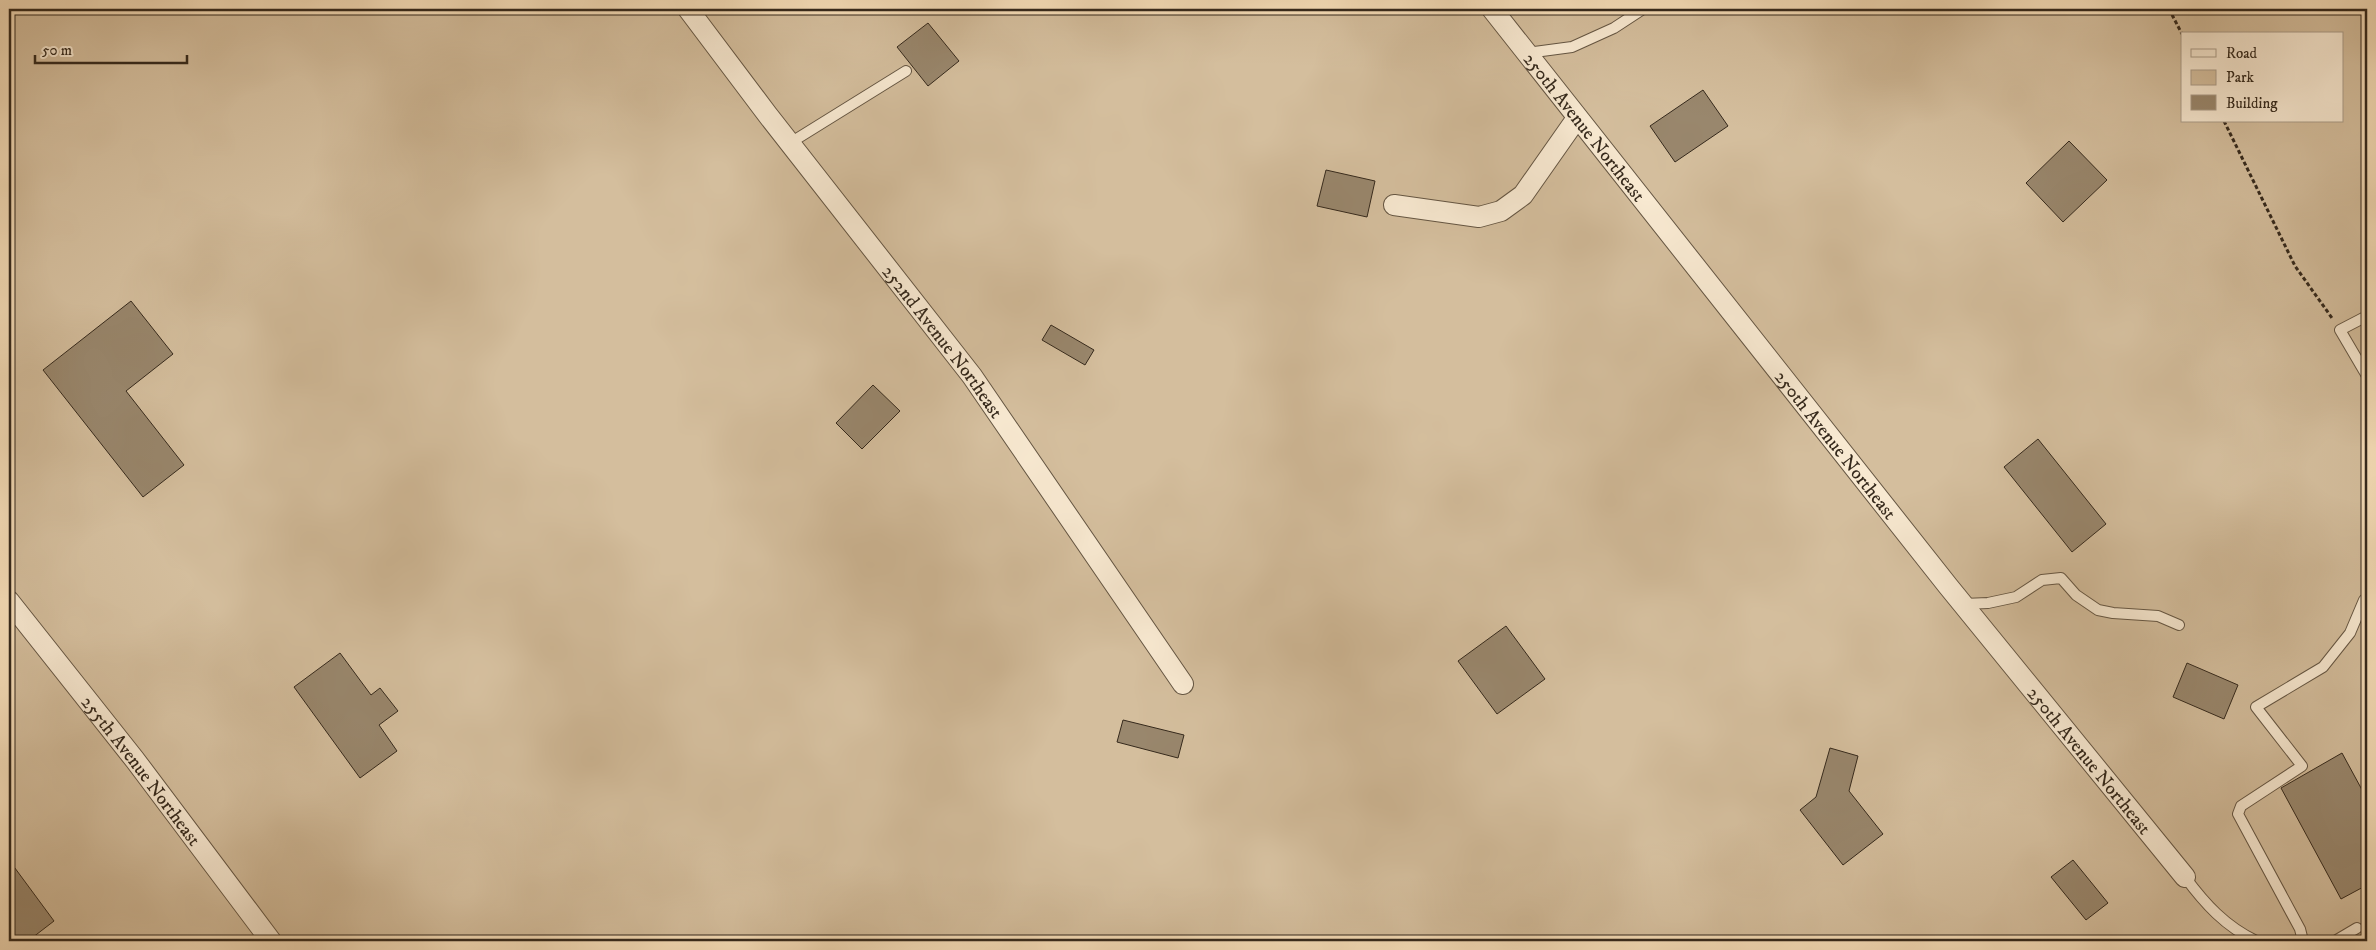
<svg xmlns="http://www.w3.org/2000/svg" width="2376" height="950" font-family="'IM FELL DW Pica',serif">
  <style>
    .green { fill: #d4be9d; stroke: #84745c; fill-rule: evenodd }
    .building { fill: #99876d; stroke: #35291c }
    .lines { fill: none; stroke-linecap: round; stroke-linejoin: round }
    .service-casing { stroke: #655643; stroke-width: 12 }
    .minor-casing { stroke: #655643; stroke-width: 22 }
    .path { stroke: #35291c; stroke-width: 3; stroke-dasharray: 4 2.5; stroke-linecap: butt }
    .service { stroke: #f8e9d1; stroke-width: 10 }
    .minor { stroke: #f8e9d1; stroke-width: 20 }
    .labels { text-anchor: middle; stroke-width: 5; stroke-linejoin: round; paint-order: stroke }
    .street-label { font-size: 19px; fill: #35291c; stroke: #f8e9d1 }
  </style>
  <rect width="100%" height="100%" fill="#f5ddb8"/>
  <filter id="stains"><feTurbulence type="fractalNoise" baseFrequency=".004" numOctaves="4"/><feColorMatrix values="0 0 0 0 .2 0 0 0 0 .09 0 0 0 0 .02 0 0 0 .5 -.17"/></filter>
  <radialGradient id="worn" r=".72"><stop offset=".6" stop-color="#630" stop-opacity="0"/><stop offset="1" stop-color="#630" stop-opacity=".3"/></radialGradient>
  <path class="green" d="M9 9H2367V941H9ZM2182 34H2342V121H2182Z"/>
  <path class="building" d="M928 23 959 61 928 86 897 47Z
    M1703 90 1728 126 1675 162 1650 126Z
    M2069 141 2107 180 2063 222 2026 183Z
    M1326 170 1375 181 1367 217 1317 206Z
    M131 301 173 354 126 391 184 465 143 497 43 370Z
    M1051 325 1094 350 1085 365 1042 340Z
    M873 385 900 411 862 449 836 423Z
    M2038 439 2106 524 2072 552 2004 467Z
    M1506 626 1545 679 1497 714 1458 661Z
    M340 653 371 695 380 688 398 711 379 725 397 751 360 778 294 687Z
    M2187 663 2238 685 2224 719 2173 697Z
    M1123 720 1184 735 1178 758 1117 742Z
    M1830 748 1858 756 1849 791 1883 834 1843 865 1800 810 1816 797Z
    M2342 753 2367 799V885L2341 899 2281 788Z
    M9 860 54 921 28 941H9Z
    M2073 860 2108 903 2086 920 2051 877Z"/>
  <g class="lines">
    <defs>
      <path id="service" d="M1527 53 1572 47 1614 28 1643 9
        M790 143 906 71
        M2367 316 2340 330 2367 376
        M1964 604 1988 603 2016 597 2042 580 2061 578 2076 595 2098 610 2113 613 2158 616 2179 625
        M2185 877C2205 904 2225 926 2256 941
        M2303 941 2300 929 2238 814 2241 806 2302 766 2256 707 2323 667 2350 633 2364 600 2367 598
        M2335 941 2357 928"/>
      <g id="minor">
        <path id="s1" d="M688 9 767 114 972 376 1183 684"/>
        <path id="s2" d="M1492 9 1948 586 2185 877"/>
        <path d="M1394 205 1479 217 1501 211 1523 195 1577 118"/>
        <path id="s3" d="M9 601 135 760 271 941"/>
      </g>
    </defs>
    <use href="#service" class="service-casing"/>
    <use href="#minor" class="minor-casing"/>
    <path class="path" d="M2169 9 2182 34
      M2224 121 2295 266 2332 318"/>
    <use href="#service" class="service"/>
    <use href="#minor" class="minor"/>
  </g>
  <g class="labels">
    <g class="street-label">
      <text dy="7" stroke="none"><textPath href="#s2" startOffset="150">250th Avenue Northeast</textPath></text>
      <text dy="7" stroke="none"><textPath href="#s1" startOffset="419">252nd Avenue Northeast</textPath></text>
      <text dy="7" stroke="none"><textPath href="#s2" startOffset="555">250th Avenue Northeast</textPath></text>
      <text dy="7" stroke="none"><textPath href="#s2" startOffset="960">250th Avenue Northeast</textPath></text>
      <text dy="7" stroke="none"><textPath href="#s3" startOffset="215">255th Avenue Northeast</textPath></text>
    </g>
  </g>
  <rect width="2376" height="950" fill="none" stroke="#f5ddb8" stroke-width="30"/>
  <rect x="10" y="10" width="2356" height="930" fill="none" stroke="#35291c" stroke-width="2.5"/>
  <rect x="15" y="15" width="2346" height="920" fill="none" stroke="#35291c"/>
  <rect x="2181" y="32" width="162" height="90" fill="#f8e9d1" stroke="#aa9c89"/>
  <rect x="2191" y="49" width="25" height="8" fill="#f8e9d1" stroke="#aa9c89"/>
  <text x="2226" y="58" font-size="15" fill="#35291c">Road</text>
  <rect x="2191" y="70" width="25" height="15" fill="#d4be9d" stroke="#aa9c89"/>
  <text x="2226" y="82" font-size="15" fill="#35291c">Park</text>
  <rect x="2191" y="95" width="25" height="15" fill="#99876d" stroke="#aa9c89"/>
  <text x="2226" y="108" font-size="15" fill="#35291c">Building</text>
  <path d="M35 55v8h152v-8" fill="none" stroke="#35291c" stroke-width="2.5"/>
  <text x="42" y="55" font-size="15" fill="#35291c" stroke="#f8e9d1" stroke-width="4" paint-order="stroke">50 m</text>
  <rect width="100%" height="100%" filter="url(#stains)"/>
  <rect width="100%" height="100%" fill="url(#worn)"/>
</svg>
